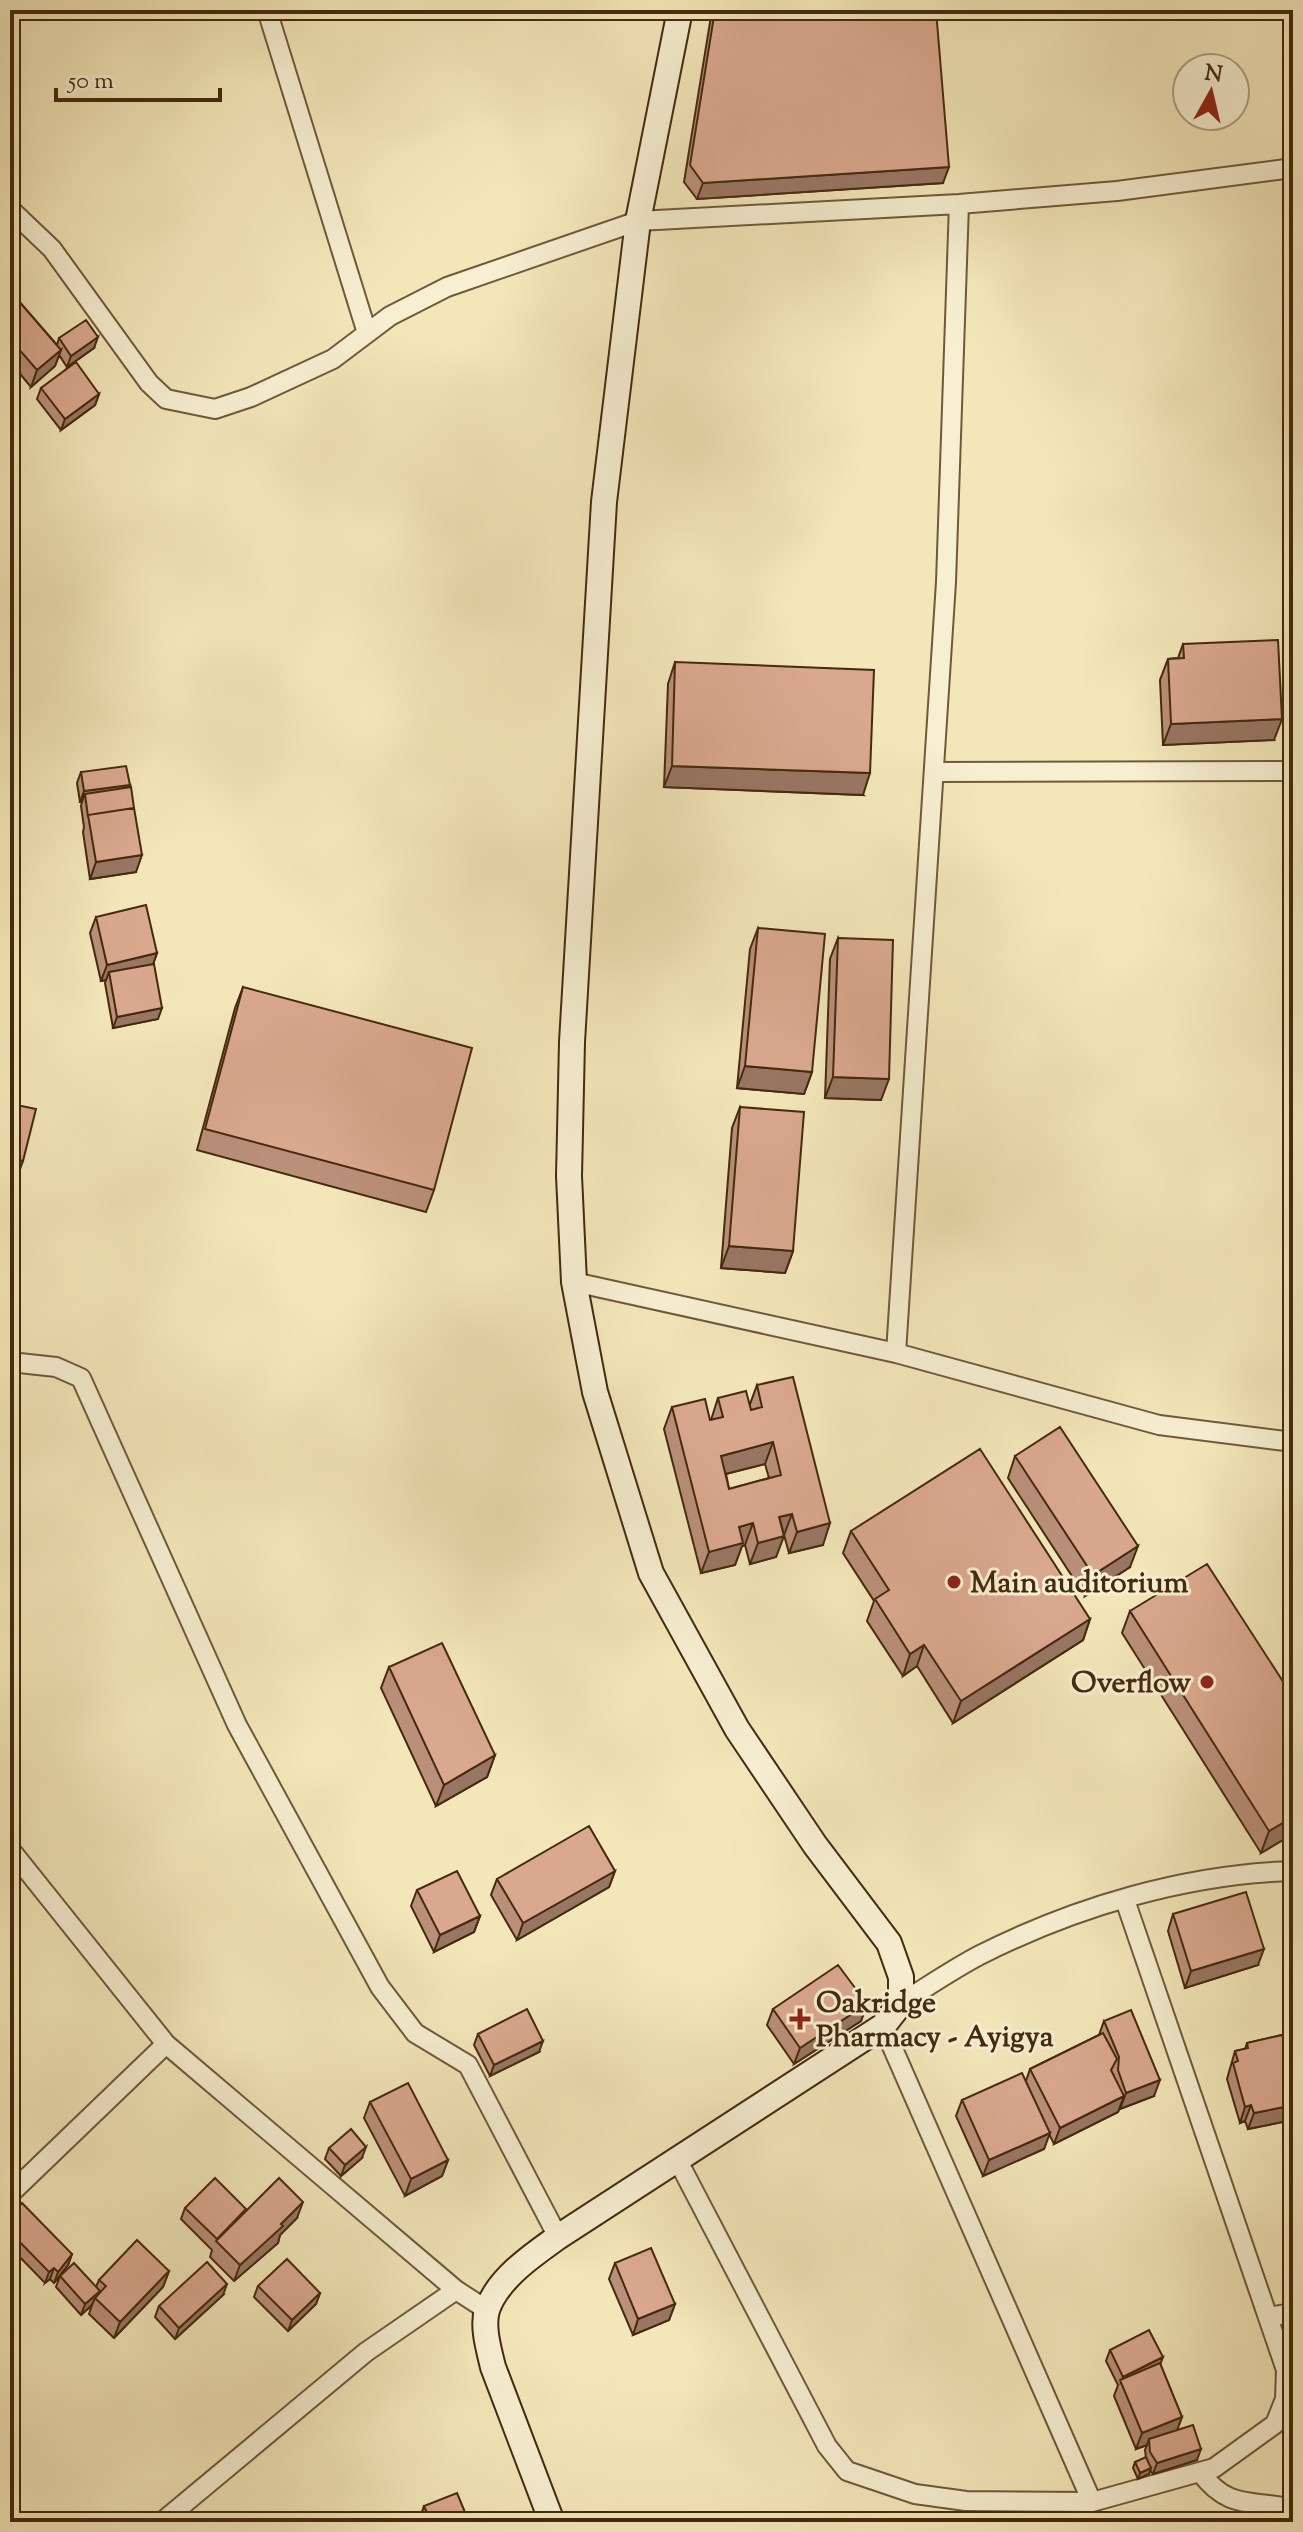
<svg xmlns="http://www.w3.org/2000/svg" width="1303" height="2532" font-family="'Sorts Mill Goudy',serif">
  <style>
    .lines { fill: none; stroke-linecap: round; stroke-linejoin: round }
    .street-casing { stroke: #705939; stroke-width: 22 }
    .secondary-casing { stroke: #442a0e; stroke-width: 28 }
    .street { stroke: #f7efd2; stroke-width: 18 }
    .secondary { stroke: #f7efd2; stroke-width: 24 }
    .wall { fill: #bb907b; stroke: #442a0e; stroke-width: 2; fill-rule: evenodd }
    .shaded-wall { fill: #997664; stroke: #442a0e; stroke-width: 2 }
    .building { fill: #daa88f; stroke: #442a0e; stroke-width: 2; fill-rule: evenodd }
    .poi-dot { fill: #8f2418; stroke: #f7efd2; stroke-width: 3 }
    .labels { text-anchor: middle; stroke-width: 6; stroke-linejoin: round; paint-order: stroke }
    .poi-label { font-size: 30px; font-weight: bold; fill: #442a0e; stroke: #f7efd2; text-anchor: start }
  </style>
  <rect width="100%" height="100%" fill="#f3e7ba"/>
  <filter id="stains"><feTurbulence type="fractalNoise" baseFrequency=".0025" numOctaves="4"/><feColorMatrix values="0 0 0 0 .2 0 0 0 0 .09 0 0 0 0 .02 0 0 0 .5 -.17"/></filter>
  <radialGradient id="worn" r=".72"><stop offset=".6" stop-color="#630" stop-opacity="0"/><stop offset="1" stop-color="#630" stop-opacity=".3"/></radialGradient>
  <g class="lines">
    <defs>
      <path id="street" d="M267 10 367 333
        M10 209 52 249 149 383 166 399 215 409 251 397 333 359 390 316 447 287 638 221 959 204 1117 191 1293 168
        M935 772 1293 771
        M574 1282 896 1353 1159 1425 1293 1442
        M896 1353 946 582 959 204
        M10 1362 56 1367 81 1378 237 1725 380 1987 415 2033 468 2065 558 2237
        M10 1849 166 2044 456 2290 487 2310
        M901 2003C927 1987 953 1969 980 1955 1075 1907 1186 1874 1293 1871
        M883 2026 1092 2502
        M677 2159 827 2446 847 2471 915 2494 966 2501 1092 2502 1214 2468 1275 2424 1285 2399 1286 2370 1125 1900
        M10 2194 166 2044
        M1268 2317 1293 2313
        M1200 2472C1229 2511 1251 2499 1293 2509
        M162 2522 366 2352 456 2290"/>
      <path id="secondary" d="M552 2522 493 2367C489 2350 482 2327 487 2310 498 2278 533 2255 558 2237L883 2026 901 2003V1977L889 1943 815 1845 737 1729 651 1573 595 1392 574 1282 569 1176 572 1042 604 502 638 221 680 10"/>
    </defs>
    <use href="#street" class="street-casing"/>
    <use href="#secondary" class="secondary-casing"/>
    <use href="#street" class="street"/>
    <use href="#secondary" class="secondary"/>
  </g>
  <path class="wall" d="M712 10H936L943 183 697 199 684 182Z
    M10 291 57 345 59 338 94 348 67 367 59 355 55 366 31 387 10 362Z
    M41 388 99 394 95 405 61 430 37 399Z
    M1183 644 1274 740 1163 745 1160 680 1168 659 1178 658Z
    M675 662 863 795 664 787 668 684Z
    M81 772 130 785 129 787 136 872 90 879 83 832 84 827 81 806 82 802H80L77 783Z
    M96 917 157 953 153 964 158 1019 113 1028 105 983 106 980 101 981 90 933Z
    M758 928 812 1072 804 1094 737 1088 750 949Z
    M838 938 881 1100 825 1098 830 959Z
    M243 987 434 1190 426 1212 197 1150 235 1008Z
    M12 1104 23 1161 19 1172 10 1170V1110Z
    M740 1107 793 1251 785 1273 721 1268 732 1128Z
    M757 1385 823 1545 789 1553 784 1535 776 1557 750 1564 745 1545 742 1546 735 1565 701 1573 664 1429 672 1407 711 1420 718 1398 750 1404ZM765 1464 769 1478 729 1489 726 1474Z
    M1015 1456 1130 1567 1085 1596 1008 1478Z
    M851 1531 1090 1619 1083 1640 953 1723 917 1666 903 1676 867 1621 874 1601 843 1553Z
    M1130 1611 1293 1834 1261 1853 1122 1633Z
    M389 1667 495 1755 487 1777 436 1806 381 1688Z
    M615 1871 609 1887 517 1940 491 1895 497 1879Z
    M417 1890 480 1916 474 1932 434 1952 411 1906Z
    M1173 1914 1258 1965 1185 1988 1168 1931Z
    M867 2004 861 2021 794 2064 767 2025 773 2009Z
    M1104 2021 1154 2096 1120 2109V2108L1118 2112 1054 2144 1049 2134 1044 2149 983 2176 956 2116 962 2100 1026 2081 1030 2069 1099 2035Z
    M478 2034 539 2052 490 2076 474 2045Z
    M1282 2035 1293 2114 1285 2116 1283 2122 1248 2129 1245 2121 1240 2123 1227 2079 1235 2051 1245 2049 1247 2043Z
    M370 2102 448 2160 442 2176 405 2196 364 2118Z
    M329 2148 362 2158 341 2176 325 2159Z
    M185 2208 245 2211 297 2218 280 2235 278 2243 234 2281 210 2257 212 2250 181 2219Z
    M10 2215 72 2254 68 2265 54 2283 50 2279 45 2283 10 2247Z
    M615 2263 675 2304 669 2320 633 2335 609 2279Z
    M169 2271 163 2287 114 2338 89 2314 92 2305 81 2315 56 2287 60 2276 96 2287 99 2280Z
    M258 2286 320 2293 316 2304 288 2331 254 2297Z
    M223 2295 175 2339 155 2317 159 2306Z
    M1110 2350 1160 2364 1182 2417 1177 2430 1197 2460 1153 2474 1150 2470 1149 2474 1138 2479 1133 2468 1135 2462 1146 2458 1145 2450 1147 2445 1136 2449 1114 2396 1118 2385 1106 2361Z
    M424 2506 469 2522H422L420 2517Z"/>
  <path class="shaded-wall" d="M949 167 943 183 697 199 703 183Z
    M98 337 94 348 67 367 71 356Z
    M61 350 55 366 31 387 37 370Z
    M99 394 95 405 61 430 65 419Z
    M1282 719 1274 740 1163 745 1171 724Z
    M672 766 870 773 863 795 664 787Z
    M130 785 126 796 85 794 82 802H80L84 791Z
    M142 855 136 872 90 879 96 862Z
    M157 953 151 970 109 972 106 980 101 981 107 965Z
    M162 1008 158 1019 113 1028 117 1017Z
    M745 1066 812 1072 804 1094 737 1088Z
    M833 1077 889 1079 881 1100 825 1098Z
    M729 1246 793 1251 785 1273 721 1268Z
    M773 1442 765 1464 713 1477 721 1456Z
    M792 1514 784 1535 779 1517Z
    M753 1523 745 1545 742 1546 735 1565 701 1573 709 1552 739 1527Z
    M830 1523 823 1545 789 1553 797 1532Z
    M784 1536 776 1557 750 1564 758 1543Z
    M1138 1546 1130 1567 1085 1596 1093 1575Z
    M1090 1619 1083 1640 953 1723 961 1701Z
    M924 1645 917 1666 903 1676 910 1654Z
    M495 1755 487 1777 436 1806 444 1785Z
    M1293 1817V1834L1261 1853 1269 1831Z
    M615 1871 609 1887 517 1940 523 1923Z
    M480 1916 474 1932 434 1952 440 1935Z
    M1264 1949 1258 1965 1185 1988 1191 1971Z
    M867 2004 861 2021 794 2064 800 2048Z
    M543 2041 539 2052 490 2076 494 2065Z
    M1160 2080 1154 2096 1120 2109 1126 2093Z
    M1124 2096 1118 2112 1054 2144 1060 2128Z
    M1293 2099V2114L1285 2116 1291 2100Z
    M1251 2105 1245 2121 1240 2123 1245 2107Z
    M1289 2106 1283 2122 1248 2129 1254 2113Z
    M1050 2133 1044 2149 983 2176 989 2160Z
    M366 2147 362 2158 341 2176 345 2165Z
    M448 2160 442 2176 405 2196 411 2179Z
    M303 2202 297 2218 280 2235 278 2243 234 2281 240 2265Z
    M72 2254 68 2265 54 2283 58 2272Z
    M54 2268 50 2279 45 2283 49 2272Z
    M169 2271 163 2287 114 2338 120 2322Z
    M227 2284 223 2295 175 2339 179 2328Z
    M100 2291 96 2299 95 2298 92 2305 81 2315 85 2304Z
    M320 2293 316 2304 288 2331 292 2320Z
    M675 2304 669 2320 633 2335 638 2319Z
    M1163 2357 1159 2368 1121 2383 1123 2377Z
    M1182 2417 1176 2433 1149 2439 1147 2445 1136 2449 1142 2433Z
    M1201 2449 1197 2460 1153 2474 1157 2463Z
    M1151 2468 1149 2474 1138 2479 1140 2473Z"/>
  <path class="building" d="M715 10H936L949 167 703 183 690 165Z
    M10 291 61 350 37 370 10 339Z
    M86 320 98 337 71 356 59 338Z
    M76 362 99 394 65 419 41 388Z
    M1278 640 1282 719 1171 724 1168 659 1184 658 1183 644Z
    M675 662 874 670 870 773 672 766Z
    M126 766 130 785 84 791 81 772Z
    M131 787 134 808 88 815V817L85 794Z
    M134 808 142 855 96 862 88 815Z
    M146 905 157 953 107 965 96 917Z
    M758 928 825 934 812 1072 745 1066Z
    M838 938 893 940 889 1079 833 1077Z
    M154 964 162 1008 117 1017 109 972Z
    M243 987 472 1048 434 1190 205 1129Z
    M12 1104 36 1109 23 1161 10 1158V1113Z
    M740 1107 804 1112 793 1251 729 1246Z
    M793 1377 830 1523 797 1532 792 1514 779 1517 784 1536 758 1543 753 1523 739 1527 743 1543 709 1552 672 1407 705 1399 710 1420 723 1417 718 1398 746 1391 751 1410 762 1407 757 1385ZM773 1442 781 1475 729 1489 721 1456Z
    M1060 1427 1138 1546 1093 1575 1015 1456Z
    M980 1449 1090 1619 961 1701 924 1645 910 1654 875 1599 889 1590 851 1531Z
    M1207 1564 1293 1697V1817L1269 1831 1130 1611Z
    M442 1643 495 1755 444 1785 389 1667Z
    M589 1826 615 1871 523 1923 497 1879Z
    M457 1871 480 1916 440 1935 417 1890Z
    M1246 1892 1264 1949 1191 1971 1173 1914Z
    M838 1965 867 2004 800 2048 773 2009Z
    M527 2009 543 2041 494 2065 478 2034Z
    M1131 2010 1160 2080 1126 2093 1118 2070 1119 2057 1104 2021Z
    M1103 2033 1117 2059 1111 2070 1124 2096 1060 2128 1030 2069Z
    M1282 2035 1293 2066V2099L1291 2100 1289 2106 1254 2113 1251 2105 1245 2107 1233 2063 1238 2061 1235 2051 1248 2048 1247 2043Z
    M1022 2073 1050 2133 989 2160 962 2100Z
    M408 2083 448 2160 411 2179 370 2102Z
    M351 2129 366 2147 345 2165 329 2148Z
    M215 2178 246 2209 217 2239 185 2208Z
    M279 2178 303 2202 281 2224 283 2226 240 2265 216 2241Z
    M22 2203 72 2254 58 2272 54 2268 49 2272 10 2232V2215Z
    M137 2240 169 2271 120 2322 95 2298 106 2286 99 2280Z
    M651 2248 675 2304 638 2319 615 2263Z
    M287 2259 320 2293 292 2320 258 2286Z
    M207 2262 227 2284 179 2328 159 2306Z
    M74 2263 100 2291 85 2304 60 2276Z
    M1149 2330 1163 2357 1123 2377 1110 2350Z
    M1160 2363 1182 2417 1142 2433 1120 2380Z
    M1193 2425 1201 2449 1157 2463 1150 2452 1149 2439Z
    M1146 2457 1151 2468 1140 2473 1135 2462Z
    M457 2493 469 2522H431L424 2506Z"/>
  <g class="poi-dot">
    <circle cx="954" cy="1582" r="8"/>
    <circle cx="1207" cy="1682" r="8"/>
    <path d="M796 2007h8v8h8v8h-8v8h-8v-8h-8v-8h8z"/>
  </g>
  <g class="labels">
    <g class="poi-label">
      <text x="970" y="1592">Main auditorium</text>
      <text x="1191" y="1692" text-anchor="end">Overflow</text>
      <text x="816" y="2012">Oakridge<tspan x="816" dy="34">Pharmacy - Ayigya</tspan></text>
    </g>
  </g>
  <rect width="1303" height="2532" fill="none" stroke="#f3e7ba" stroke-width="40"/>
  <rect x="12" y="12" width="1279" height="2508" fill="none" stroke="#442a0e" stroke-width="4"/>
  <rect x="20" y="20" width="1263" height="2492" fill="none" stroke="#442a0e" stroke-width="2"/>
  <g transform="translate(1211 92) rotate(8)"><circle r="38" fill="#f7efd2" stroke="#afa084" stroke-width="2"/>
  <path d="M0-6L14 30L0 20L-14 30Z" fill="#8f2418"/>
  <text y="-12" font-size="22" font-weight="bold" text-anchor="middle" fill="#442a0e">N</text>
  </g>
  <path d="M56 88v12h164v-12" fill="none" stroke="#442a0e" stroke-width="4"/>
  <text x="68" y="88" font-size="24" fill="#442a0e" stroke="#f7efd2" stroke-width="6" paint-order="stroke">50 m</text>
  <rect width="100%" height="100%" filter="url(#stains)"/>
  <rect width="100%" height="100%" fill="url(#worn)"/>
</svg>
